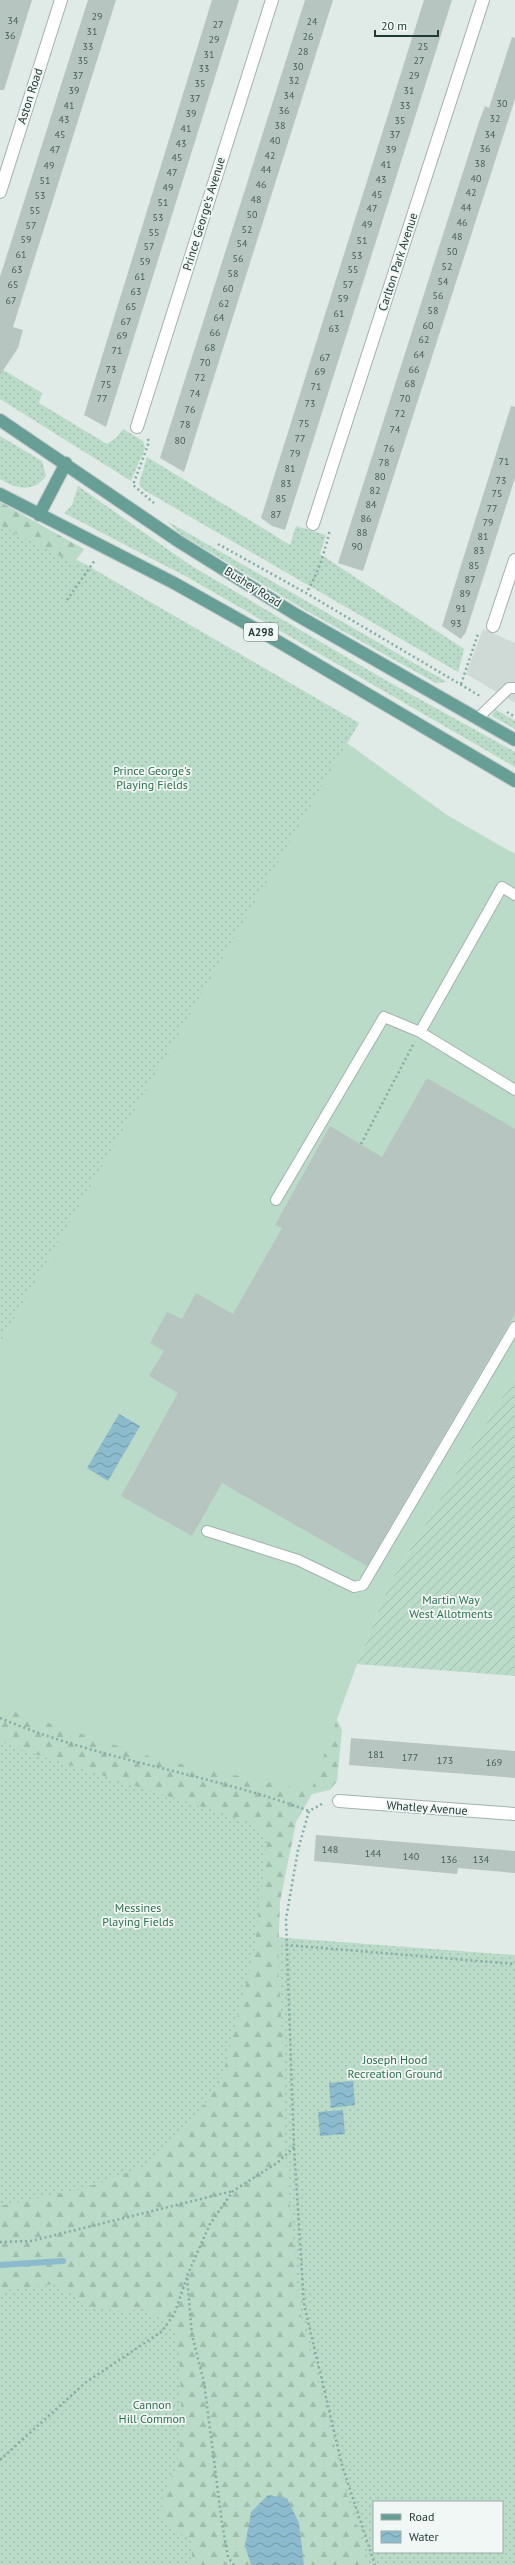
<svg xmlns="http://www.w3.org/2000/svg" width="515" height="2565" font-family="'PT Sans',sans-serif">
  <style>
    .built { fill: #cfdad6 }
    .grass { fill: url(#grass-dots); fill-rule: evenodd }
    .forest { fill: url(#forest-firs) }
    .garden { fill: url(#garden-furrows) }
    .pitch { fill: #badbc7 }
    .water { fill: url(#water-waves) }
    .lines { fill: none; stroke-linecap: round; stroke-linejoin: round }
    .stream { stroke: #8bbbcd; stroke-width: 6 }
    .building { fill: #b6c5c0 }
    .service-casing { stroke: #a3b2ae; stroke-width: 12 }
    .minor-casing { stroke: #a3b2ae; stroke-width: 14 }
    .primary-casing { stroke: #bdc4c3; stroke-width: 14 }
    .path { stroke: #82aca4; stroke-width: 2.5; stroke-dasharray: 2 3; stroke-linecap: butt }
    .service { stroke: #fff; stroke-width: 10 }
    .minor { stroke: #fff; stroke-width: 12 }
    .primary { stroke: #679e96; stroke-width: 12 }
    .labels { text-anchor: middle; stroke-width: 3.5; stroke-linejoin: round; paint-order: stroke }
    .number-label { font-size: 10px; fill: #475d58 }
    .shield { fill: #f1f7f5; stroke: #60736f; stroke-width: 1 }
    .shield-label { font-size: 11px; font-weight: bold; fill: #223a36 }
    .street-label { font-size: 12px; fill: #223a36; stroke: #f1f7f5 }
    .park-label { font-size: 12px; fill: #2e6f4e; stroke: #f1f7f5 }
  </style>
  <defs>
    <pattern id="grass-dots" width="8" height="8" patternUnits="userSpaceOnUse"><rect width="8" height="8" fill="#badbc7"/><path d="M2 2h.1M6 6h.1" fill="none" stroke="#a0bdac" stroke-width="1.8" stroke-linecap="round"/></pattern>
    <pattern id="forest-firs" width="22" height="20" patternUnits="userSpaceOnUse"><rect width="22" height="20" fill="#badbc7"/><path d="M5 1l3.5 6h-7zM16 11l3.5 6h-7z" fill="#a0bdac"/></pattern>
    <pattern id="garden-furrows" width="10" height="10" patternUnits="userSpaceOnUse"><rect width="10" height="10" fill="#badbc7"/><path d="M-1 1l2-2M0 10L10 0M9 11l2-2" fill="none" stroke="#a0bdac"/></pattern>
    <pattern id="water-waves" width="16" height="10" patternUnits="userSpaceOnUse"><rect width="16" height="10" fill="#8bbbcd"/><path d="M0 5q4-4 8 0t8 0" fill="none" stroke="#7199a7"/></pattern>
  </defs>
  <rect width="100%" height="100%" fill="#e0eae7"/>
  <path class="built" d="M483 629 515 643V703L466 674Z"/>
  <path class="grass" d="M0 368 42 393 39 403 107 444 117 437 123 429 143 441 145 448 131 481 0 399Z
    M0 436 42 461 46 476C34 493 16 489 0 479Z
    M147 457 290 545 296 526 326 535 320 554 464 649 458 672 144 490 139 484Z
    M78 486 190 565 387 681 515 752V767L189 578 64 513 72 505Z
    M0 518 90 567 359 723 0 1343Z
    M167 521 447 682 436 683 305 610 179 533Z
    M495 709 515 721V729L492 716Z
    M0 1728 293 1815 274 1937 515 1955V2565H0ZM374 2502H502V2552H374Z"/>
  <path class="forest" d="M0 502 84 549 74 563 0 525Z
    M0 1697 332 1708 342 1730 337 1781 330 1790 312 1794 296 1822 280 1902 278 1963 283 2052 284 2143 300 2313 344 2485 369 2565H304L299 2523 245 2546 251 2565H193L190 2538 176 2531 160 2516 163 2495 177 2466 182 2427 179 2353 175 2333 159 2317 143 2309 123 2311 95 2308 54 2284 0 2291V2206L82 2189 148 2165 189 2126 221 2081 254 1953 267 1842 256 1824 13 1747 0 1740Z"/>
  <path class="garden" d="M515 1376V1676L357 1664 389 1584Z"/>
  <path class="pitch" d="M347 743 447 815 515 854V1376L389 1584 357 1664 311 1791 157 1759 0 1707V1343Z"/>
  <path class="water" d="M119 1414 140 1426 108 1481 87 1468Z
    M353 2081 355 2105 331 2108 329 2083Z
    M343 2110 345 2134 320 2136 318 2112Z
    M268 2495 287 2498 299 2523 304 2565H251L245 2546 251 2512Z"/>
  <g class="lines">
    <path class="stream" d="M0 2265 63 2261"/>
  </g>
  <path class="building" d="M0 0H32L4 90H0Z
    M88 0H116L13 327 23 330 18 348 0 375V277Z
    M212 0H239L106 427 84 415Z
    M305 0H333L184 472 160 458Z
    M424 0H452L285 530 272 526 261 518Z
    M512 37 515 38V99L363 571 338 563 479 122 485 106 489 108Z
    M511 406 515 407V478L466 632 461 639 442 626Z
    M427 1078 515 1129V1314L367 1566 222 1483 192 1536 121 1496 178 1393 149 1376 164 1351 150 1343 167 1312 182 1319 196 1293 233 1314 282 1228 275 1225 330 1126 382 1157Z
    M351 1738 515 1751V1778L349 1765Z
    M316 1835 515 1851V1873L458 1868 457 1874 314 1861Z"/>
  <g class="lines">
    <defs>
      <path id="service" d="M477 719 509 688H515
        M420 1032 502 887 515 895
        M276 1200 384 1017 420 1032 515 1090
        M207 1531 298 1560 354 1587 363 1585 515 1327"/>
      <path id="minor" d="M0 192 61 0
        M137 427 272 0
        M313 524 483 0
        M493 626 515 560
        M339 1801 515 1814"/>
      <path id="primary" d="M0 420 178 541 295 614 515 740
        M0 494 174 583 279 642 515 781
        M39 515 66 463"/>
    </defs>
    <use href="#service" class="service-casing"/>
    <use href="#minor" class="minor-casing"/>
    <use href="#primary" class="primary-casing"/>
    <path class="path" d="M148 439 149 442 133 485 154 503
      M218 544 306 593 480 696
      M308 590C319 571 325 551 330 529
      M67 600 95 560
      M461 684 478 634
      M507 712 515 717
      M361 1144 413 1045
      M0 1718C101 1761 208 1773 309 1811
      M322 1804 309 1811 298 1850 286 1919 294 2147 304 2304 342 2465 375 2565
      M286 1945 515 1964
      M0 2242 31 2241 233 2191
      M0 2460 85 2383 161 2332 174 2315 187 2277
      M234 2565 228 2557 222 2523 204 2382 192 2335 187 2276 210 2224 233 2191 277 2163 294 2147"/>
    <use href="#service" class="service"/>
    <use href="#minor" class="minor"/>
    <use href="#primary" class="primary"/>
  </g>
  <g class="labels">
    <g class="number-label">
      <text x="97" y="20">29</text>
      <text x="13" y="24">34</text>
      <text x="312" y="25">24</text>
      <text x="218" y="28">27</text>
      <text x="92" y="35">31</text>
      <text x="10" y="39">36</text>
      <text x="308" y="40">26</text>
      <text x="214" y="43">29</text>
      <text x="88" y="50">33</text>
      <text x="423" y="50">25</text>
      <text x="303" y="55">28</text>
      <text x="209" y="58">31</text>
      <text x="83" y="64">35</text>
      <text x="419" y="64">27</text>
      <text x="298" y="70">30</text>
      <text x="204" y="72">33</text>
      <text x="78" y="79">37</text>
      <text x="414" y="79">29</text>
      <text x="294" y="84">32</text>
      <text x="200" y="87">35</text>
      <text x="74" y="94">39</text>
      <text x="409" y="94">31</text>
      <text x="289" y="99">34</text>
      <text x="195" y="102">37</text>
      <text x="502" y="107">30</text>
      <text x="69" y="109">41</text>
      <text x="405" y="109">33</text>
      <text x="284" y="114">36</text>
      <text x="191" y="117">39</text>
      <text x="495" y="122">32</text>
      <text x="64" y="123">43</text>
      <text x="400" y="124">35</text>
      <text x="280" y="129">38</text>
      <text x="186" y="132">41</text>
      <text x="60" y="138">45</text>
      <text x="395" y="138">37</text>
      <text x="490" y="138">34</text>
      <text x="275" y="144">40</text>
      <text x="181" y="147">43</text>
      <text x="485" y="152">36</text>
      <text x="55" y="153">47</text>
      <text x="391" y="153">39</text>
      <text x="270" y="159">42</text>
      <text x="177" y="161">45</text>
      <text x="480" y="167">38</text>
      <text x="386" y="168">41</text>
      <text x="49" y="169">49</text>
      <text x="266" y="173">44</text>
      <text x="172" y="176">47</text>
      <text x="476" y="182">40</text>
      <text x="381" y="183">43</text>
      <text x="45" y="184">51</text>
      <text x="261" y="188">46</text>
      <text x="168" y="191">49</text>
      <text x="471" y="196">42</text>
      <text x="377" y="198">45</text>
      <text x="40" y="199">53</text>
      <text x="256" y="203">48</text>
      <text x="163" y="206">51</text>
      <text x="466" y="211">44</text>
      <text x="372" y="212">47</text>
      <text x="35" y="214">55</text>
      <text x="252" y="218">50</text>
      <text x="158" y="221">53</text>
      <text x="462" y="226">46</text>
      <text x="367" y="228">49</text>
      <text x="31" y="229">57</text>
      <text x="247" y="233">52</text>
      <text x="154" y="236">55</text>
      <text x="457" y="240">48</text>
      <text x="26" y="243">59</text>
      <text x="362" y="244">51</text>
      <text x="242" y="247">54</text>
      <text x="149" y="250">57</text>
      <text x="452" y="255">50</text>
      <text x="21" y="258">61</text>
      <text x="357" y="259">53</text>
      <text x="238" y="262">56</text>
      <text x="145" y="265">59</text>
      <text x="447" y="270">52</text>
      <text x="17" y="273">63</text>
      <text x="353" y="273">55</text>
      <text x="233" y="277">58</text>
      <text x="140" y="280">61</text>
      <text x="443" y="285">54</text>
      <text x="13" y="288">65</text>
      <text x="348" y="288">57</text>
      <text x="228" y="292">60</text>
      <text x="136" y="295">63</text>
      <text x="438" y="299">56</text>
      <text x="343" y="302">59</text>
      <text x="11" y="304">67</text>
      <text x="224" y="307">62</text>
      <text x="131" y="310">65</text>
      <text x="433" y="314">58</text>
      <text x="339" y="317">61</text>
      <text x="219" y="321">64</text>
      <text x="126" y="325">67</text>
      <text x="428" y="329">60</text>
      <text x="334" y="332">63</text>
      <text x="215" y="336">66</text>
      <text x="122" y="339">69</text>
      <text x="424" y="343">62</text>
      <text x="210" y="351">68</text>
      <text x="117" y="354">71</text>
      <text x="419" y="358">64</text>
      <text x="325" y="361">67</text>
      <text x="205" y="366">70</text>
      <text x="111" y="373">73</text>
      <text x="414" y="373">66</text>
      <text x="320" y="375">69</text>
      <text x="200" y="381">72</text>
      <text x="410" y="387">68</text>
      <text x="106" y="388">75</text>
      <text x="316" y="390">71</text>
      <text x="195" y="397">74</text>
      <text x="102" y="402">77</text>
      <text x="405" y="402">70</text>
      <text x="310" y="407">73</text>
      <text x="190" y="413">76</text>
      <text x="400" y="417">72</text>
      <text x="304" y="427">75</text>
      <text x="185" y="428">78</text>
      <text x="395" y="433">74</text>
      <text x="300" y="442">77</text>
      <text x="180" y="444">80</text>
      <text x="389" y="452">76</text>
      <text x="295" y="457">79</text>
      <text x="504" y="465">71</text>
      <text x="384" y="466">78</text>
      <text x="290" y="472">81</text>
      <text x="380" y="480">80</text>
      <text x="501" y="484">73</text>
      <text x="286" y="487">83</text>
      <text x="375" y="494">82</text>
      <text x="497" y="497">75</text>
      <text x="281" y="502">85</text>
      <text x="371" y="508">84</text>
      <text x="492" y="512">77</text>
      <text x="276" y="518">87</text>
      <text x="366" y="522">86</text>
      <text x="488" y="526">79</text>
      <text x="362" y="536">88</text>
      <text x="483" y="540">81</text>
      <text x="357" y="550">90</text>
      <text x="479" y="554">83</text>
      <text x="474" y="569">85</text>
      <text x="470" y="583">87</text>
      <text x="465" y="597">89</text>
      <text x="461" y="612">91</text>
      <text x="456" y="627">93</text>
      <text x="376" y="1758">181</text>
      <text x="410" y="1761">177</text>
      <text x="445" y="1764">173</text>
      <text x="494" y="1766">169</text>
      <text x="330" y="1853">148</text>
      <text x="373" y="1857">144</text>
      <text x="411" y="1860">140</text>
      <text x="449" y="1863">136</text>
      <text x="481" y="1863">134</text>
    </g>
    <rect class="shield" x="244" y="623" width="34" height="18" rx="3"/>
    <g class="shield-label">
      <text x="261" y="636">A298</text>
    </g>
    <g class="street-label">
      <text transform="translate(30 96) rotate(-72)" y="4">Aston Road</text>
      <text transform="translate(204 214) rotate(-73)" y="4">Prince George's Avenue</text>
      <text transform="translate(398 262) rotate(-72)" y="4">Carlton Park Avenue</text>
      <text transform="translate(253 587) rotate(32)" y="4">Bushey Road</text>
      <text transform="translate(427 1808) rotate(4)" y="4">Whatley Avenue</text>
    </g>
    <g class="park-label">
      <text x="152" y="775">Prince George's<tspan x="152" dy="14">Playing Fields</tspan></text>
      <text x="451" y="1604">Martin Way<tspan x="451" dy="14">West Allotments</tspan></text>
      <text x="138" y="1912">Messines<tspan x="138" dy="14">Playing Fields</tspan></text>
      <text x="395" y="2064">Joseph Hood<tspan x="395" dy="14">Recreation Ground</tspan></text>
      <text x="152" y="2409">Cannon<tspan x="152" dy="14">Hill Common</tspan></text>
    </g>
  </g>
  <rect x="373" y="2501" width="130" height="52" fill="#f1f7f5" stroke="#9eaba9"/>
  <rect x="381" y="2514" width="20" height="6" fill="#679e96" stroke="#9eaba9"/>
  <text x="409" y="2521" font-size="12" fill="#223a36">Road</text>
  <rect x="381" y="2531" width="20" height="12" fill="url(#water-waves)" stroke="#9eaba9"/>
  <text x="409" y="2541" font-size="12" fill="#223a36">Water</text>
  <path d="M375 30v6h63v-6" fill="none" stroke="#223a36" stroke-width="2"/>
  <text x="381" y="30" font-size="12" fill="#223a36" stroke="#f1f7f5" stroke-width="3" paint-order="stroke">20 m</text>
</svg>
